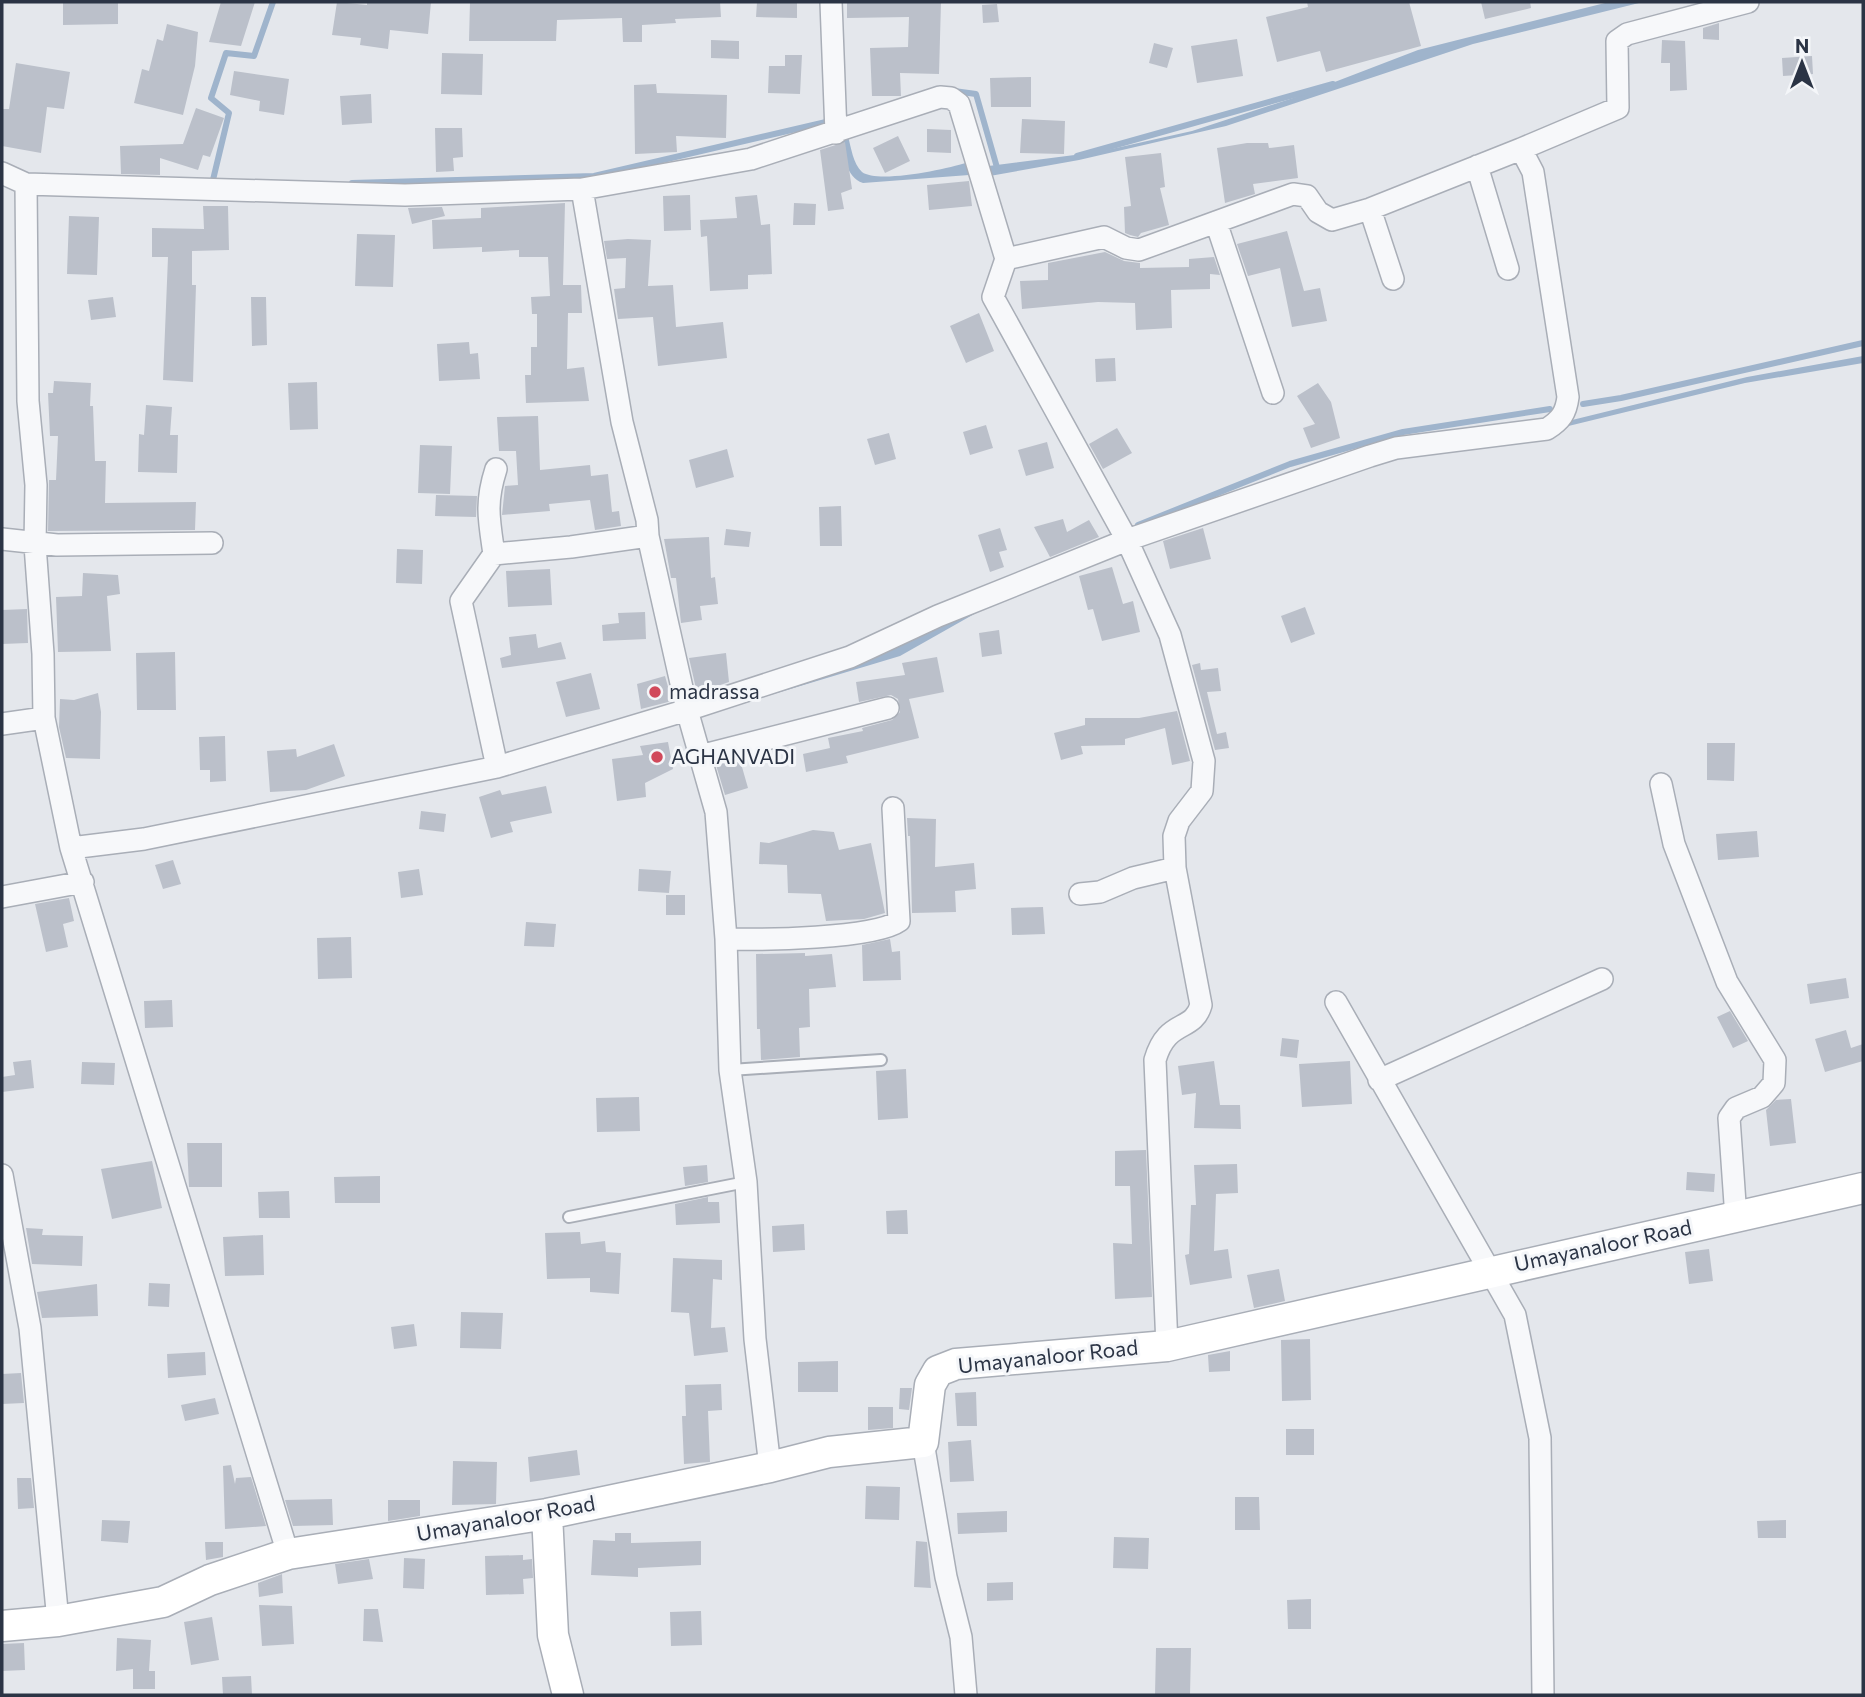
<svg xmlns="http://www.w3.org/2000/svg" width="1865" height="1697" font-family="Commissioner,sans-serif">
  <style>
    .water { fill: #9fb4cc }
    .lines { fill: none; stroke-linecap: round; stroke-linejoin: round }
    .stream { stroke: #9fb4cc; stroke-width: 6 }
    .building { fill: #bbc0ca }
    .lane-casing { stroke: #a9aeb7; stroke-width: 14 }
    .street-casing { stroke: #a9aeb7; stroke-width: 24 }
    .secondary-casing { stroke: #a9aeb7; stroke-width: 33 }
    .lane { stroke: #f7f8fa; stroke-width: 10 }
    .street { stroke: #f7f8fa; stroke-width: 21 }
    .secondary { stroke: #fff; stroke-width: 30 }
    .poi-dot { fill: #d1495b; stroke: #f4f6f9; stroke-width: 2.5 }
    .labels { text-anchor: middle; stroke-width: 6; stroke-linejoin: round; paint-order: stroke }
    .poi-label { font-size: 21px; fill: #2b3445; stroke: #f4f6f9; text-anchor: start }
    .street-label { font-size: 21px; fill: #2b3445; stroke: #f4f6f9 }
  </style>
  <rect width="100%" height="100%" fill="#e4e7ec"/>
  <path class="water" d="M1609 2H1643L1473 44 1226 126 1079 160 984 177 981 167 1098 152 1192 131 1293 98 1418 50Z
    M848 136C851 147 853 164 862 172 878 184 946 169 966 163L969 175 863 183C845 177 845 155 841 139Z
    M1863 356V363L1745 383 1552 430 1564 422 1747 377Z
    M999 600 900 656 700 716 865 660 922 636 933 624Z"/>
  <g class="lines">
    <path class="stream" d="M954 91 976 94 998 171
      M1077 156 1333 84
      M352 183 594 176 826 122
      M212 184 229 113 211 98 226 53 254 56 273 2
      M1583 404 1621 398 1863 343
      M1138 525 1290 464 1403 432 1550 409"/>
  </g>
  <path class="building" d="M63 2H118V24L63 25Z
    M221 2H255L241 46 209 42Z
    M337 2 367 5V2H431L428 34 390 30 388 49 360 45 361 38 332 35Z
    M470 2H720L721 17 675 19 676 23 642 25V42H623L622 18 557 20 556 41H469Z
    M757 2H797V18L756 17Z
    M847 2H941L939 74 900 73 901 96H872L870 48 908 47 909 17 847 18Z
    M1307 2H1409L1421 46 1326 72 1320 51 1277 62 1266 17 1308 7Z
    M1481 2H1530L1531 8 1485 19Z
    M997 4 999 22 983 23 982 5Z
    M1719 23V40L1703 39V28Z
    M167 24 198 32 195 66 183 115 134 103 142 69 149 71 157 39 163 41Z
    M1237 39 1243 76 1197 83 1191 46Z
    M711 40 739 41V59L711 58Z
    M1662 40 1685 41 1687 90 1670 91V63H1661Z
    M1154 43 1173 48 1167 68 1149 63Z
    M442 53 483 54 482 95 441 94Z
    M785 55H802L800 94 768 93 769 66H785Z
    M1812 56 1813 74 1783 76 1782 58Z
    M16 63 70 72 64 109 47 107 41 153 2 146V109H9Z
    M234 71 289 79 284 115 259 111 260 101 230 95Z
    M1031 77V107H991L990 78Z
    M656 84 657 93 727 95 726 138 676 136 677 152 635 154 634 85Z
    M371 94 372 123 342 125 340 96Z
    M196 108 224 118 210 157 203 155 198 170 160 158V175L121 174 120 146 183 144Z
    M1022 119 1065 121 1064 154 1020 153Z
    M435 128H462L463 157 453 158 454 171 436 172Z
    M927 129 951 130V153L927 152Z
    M898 136 910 161 885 173 873 148Z
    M845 142 852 189 841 193 844 209 828 211 820 150Z
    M1247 143H1268L1269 148 1294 145 1298 178 1253 184 1255 194 1225 203 1217 148Z
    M1161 153 1165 187 1160 188 1169 225 1141 233 1138 237 1130 235 1125 233 1124 207 1131 206 1125 157Z
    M969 181 972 206 929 210 927 185Z
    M690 195 691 230 664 231 663 196Z
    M757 195 761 225 770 224 772 274 748 275V289L710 291 707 236 701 237 700 220 737 218 735 197Z
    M565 203 563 285H581L582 313H568L567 369 584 367 589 401 526 403 525 375H531V347H537V314H532L531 297 550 296 548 257H519V250L482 252V247L433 249 432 220 481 218V208Z
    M794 203 816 204 815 225H793Z
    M203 206H228L229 250 192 251V285H196L193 382 163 380 168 257H152V228L204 229Z
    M442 207 445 216 412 224 408 208Z
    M69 216 99 217 97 275 67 274Z
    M1287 231 1304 291 1320 288 1327 321 1292 327 1280 268 1248 276 1237 244Z
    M357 234 395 235 393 287 355 286Z
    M628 239 651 240 648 286 673 285 676 327 723 322 727 358 658 366 653 317 618 319 614 289 625 288 626 258 607 259 604 241Z
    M1105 252 1124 261 1140 263V268L1189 267V259L1214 257 1220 275 1210 274V289L1171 290 1172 328 1136 330 1135 303 1098 302 1022 309 1020 281 1048 280V263Z
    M113 297 116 317 91 320 88 300Z
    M251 297H266L267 345 252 346Z
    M979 313 994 351 966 363 950 326Z
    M469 342 470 354 478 353 480 379 439 381 437 344Z
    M1115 358 1116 381 1096 382 1095 359Z
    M54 381 91 383 90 406H93L95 461H106L105 503 196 502 195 530 48 531 49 480H56L58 436H50L48 393H53Z
    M317 382 318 429 290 430 288 383Z
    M1318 383 1331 402 1340 438 1311 448 1303 428 1315 424 1297 396Z
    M146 405 172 407 170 435H178L177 473 138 472 139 434 144 435Z
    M538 416 540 470 590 465 591 476 608 474 612 512 619 511 621 526 595 530 590 500 549 504 550 511 502 515 505 486 518 485 516 451H499L497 417Z
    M986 425 993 448 970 455 963 432Z
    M1117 428 1132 453 1103 469 1089 444Z
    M889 433 896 459 875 465 867 439Z
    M1047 442 1054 468 1026 476 1018 450Z
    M420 445 452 446 450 494 418 493Z
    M727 449 734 477 696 488 689 460Z
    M436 495 477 496 476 517 435 516Z
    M841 506 842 546H820L819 507Z
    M1063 519 1067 532 1089 520 1099 537 1050 557 1034 527Z
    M1000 528 1007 550 999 552 1004 567 990 572 978 535Z
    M1203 528 1211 559 1170 569 1163 541Z
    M726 529 751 532 749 547 724 545Z
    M709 537 711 578 715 577 718 604 700 606 702 620 681 623 676 578H671L664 539Z
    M397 549 423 550 422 584 396 583Z
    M1112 567 1123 604 1133 601 1140 632 1102 641 1093 609 1088 610 1079 576Z
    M550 569 552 605 508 607 506 571Z
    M83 573 118 575 120 594 107 596 111 651 58 652 56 597 82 596Z
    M1305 607 1315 634 1291 643 1281 616Z
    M27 609 28 643 2 644V610Z
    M645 612 646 639 603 641 602 625 619 623 618 613Z
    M999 630 1002 654 982 657 979 633Z
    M536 634 538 648 561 642 566 659 502 668 500 658 511 655 509 637Z
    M175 652 176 710H137L136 653Z
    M726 653 729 682 697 693 689 658Z
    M937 657 944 692 909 699 919 738 846 756 848 763 806 772 803 754 830 748 828 738 863 731 862 728 892 720 900 712 898 699 891 695 859 702 856 682 905 675 902 663Z
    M1200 663 1201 670 1218 668 1221 691 1207 692 1217 734 1226 732 1229 748 1215 750 1192 665Z
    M591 673 600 709 566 717 556 682Z
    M665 676 672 701 641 709 637 684Z
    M98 693 101 712 100 759 66 758 59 727 60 699 74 700Z
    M1177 711 1190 761 1172 765 1165 728 1125 739V745L1081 746 1083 754 1061 760 1054 733 1085 725V718H1139Z
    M225 736 226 781 210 782V770H200L199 737Z
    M668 742 673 769 645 783 646 797 617 801 612 759 643 755 640 746Z
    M1707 743H1735L1734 781 1707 780Z
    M334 744 345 776 306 790 270 792 267 751 296 749 297 757Z
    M740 760 748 788 725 795 716 765Z
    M546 786 552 813 510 822 513 832 491 838 479 797 500 790 502 795Z
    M421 811 446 814 444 832 419 829Z
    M907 818 936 819 935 867 974 863 976 889 955 891 956 912 912 913 910 836H908Z
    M813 830 834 832 839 850 871 843 885 913 864 919 826 921 821 894 788 893 787 865 759 864 760 842 769 843Z
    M1757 831 1759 857 1718 860 1716 834Z
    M173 860 181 884 163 889 155 865Z
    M419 869 423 895 401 898 398 872Z
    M639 869 671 871 669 893 638 891Z
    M666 895H685V915H666Z
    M69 898 74 921 63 924 68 947 46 952 35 904Z
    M1043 907 1045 934 1012 935 1011 908Z
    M526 922 556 924 554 947 524 946Z
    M351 937 352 978 318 979 317 938Z
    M890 939 892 952 900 951 901 980 863 981 862 945Z
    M805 953V956L832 954 836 987 809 989 810 1027 799 1028 800 1057 761 1060 760 1029H757L756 954Z
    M1846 978 1849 998 1810 1004 1807 984Z
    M172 1000 173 1027 145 1028 144 1001Z
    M1730 1011 1748 1041 1733 1048 1717 1017Z
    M1846 1030 1851 1048 1863 1044V1061L1825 1072 1815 1039Z
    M1282 1038 1299 1040 1297 1058 1280 1056Z
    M31 1060 34 1088 2 1092V1077L15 1075 13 1062Z
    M1214 1061 1220 1105H1240L1241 1129 1194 1128 1196 1093 1182 1095 1178 1066Z
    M1350 1061 1352 1104 1302 1107 1299 1064Z
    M82 1062 115 1063 114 1085 81 1084Z
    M906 1069 908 1118 878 1120 876 1071Z
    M639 1097 640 1131 597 1132 596 1098Z
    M1791 1099 1796 1143 1770 1146 1766 1110 1776 1100Z
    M187 1143H222V1187H189Z
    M1146 1150 1152 1297 1115 1299 1113 1243 1132 1244 1130 1186H1115V1151Z
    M152 1161 162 1208 112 1219 101 1169Z
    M1237 1164 1238 1193 1216 1194 1214 1251 1228 1249 1232 1278 1190 1285 1185 1255 1189 1254 1191 1205H1196L1194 1165Z
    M707 1165 708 1182 685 1186 683 1167Z
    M1687 1172 1715 1174 1714 1192 1686 1190Z
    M380 1176V1203H335L334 1177Z
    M289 1191 290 1218H259L258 1192Z
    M708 1197V1202H719L720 1223 676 1225 675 1204Z
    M907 1210 908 1234H887L886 1211Z
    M804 1224 805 1250 773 1252 772 1226Z
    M26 1228 43 1229 42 1235 83 1236 82 1266 32 1264Z
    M580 1232 581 1244 605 1241 606 1252 621 1253 619 1294 590 1292V1278L547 1279 545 1233Z
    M263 1235 264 1275 225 1276 223 1237Z
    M1709 1249 1713 1281 1689 1284 1685 1252Z
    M673 1258 722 1260V1280L713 1279 711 1328 725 1327 728 1352 694 1356 689 1313 671 1312Z
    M1279 1269 1285 1301 1254 1308 1247 1275Z
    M149 1283 170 1284 169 1307 148 1306Z
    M97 1284 98 1316 42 1318 37 1292Z
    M461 1312 503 1313 501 1349 460 1348Z
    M414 1324 417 1346 394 1349 391 1327Z
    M1310 1339 1311 1400 1282 1401 1281 1340Z
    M1230 1351V1371L1209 1372 1208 1355Z
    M205 1352 206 1375 168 1378 167 1354Z
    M838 1361V1392H798V1362Z
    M21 1373 24 1403 2 1404V1374Z
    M721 1384 722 1410 708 1411 710 1462 684 1464 682 1416H686L685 1385Z
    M900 1388H912L909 1410 899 1409Z
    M976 1392 977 1426H957L955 1393Z
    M215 1398 219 1414 185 1421 181 1405Z
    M868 1407H893V1428L868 1430Z
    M1286 1429H1314V1455H1286Z
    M971 1440 974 1481 950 1482 948 1442Z
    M577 1450 580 1475 530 1482 528 1457Z
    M453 1461 497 1462 496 1504 452 1505Z
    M231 1465 235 1484 236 1478 251 1477 266 1526 225 1529 223 1466Z
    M17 1478H31L34 1508 18 1509Z
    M866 1486 900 1487 899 1520 865 1519Z
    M1235 1497H1259L1260 1530H1235Z
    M332 1499 333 1525 293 1526 285 1500Z
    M388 1500H420V1516L388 1521Z
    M1007 1511V1532L958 1534 957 1513Z
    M102 1520 130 1521 128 1543 101 1541Z
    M1786 1520V1538H1758L1757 1521Z
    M615 1533H631V1543L701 1541V1565L638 1568V1577L591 1575 593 1540 615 1541Z
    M1114 1537 1149 1538 1148 1569 1113 1568Z
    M916 1541 927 1542 931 1588 914 1587Z
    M205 1542H223V1557L206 1560Z
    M523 1555V1560L532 1559 533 1578 523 1579 524 1594 486 1595 485 1556Z
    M404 1558 425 1559 424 1589 403 1588Z
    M369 1559 373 1579 338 1584 335 1564Z
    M282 1574 283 1593 259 1597 258 1583Z
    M1013 1582V1600L987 1601V1583Z
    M1311 1599V1629H1288L1287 1600Z
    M259 1605 292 1606 294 1644 262 1646Z
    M364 1609H378L383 1642 363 1641Z
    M701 1611 702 1645 671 1646 670 1612Z
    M212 1617 219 1660 191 1665 184 1622Z
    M117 1638 151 1640 149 1671H155V1689H133V1669L116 1671Z
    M24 1643 25 1670 2 1671V1644Z
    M1156 1648H1191L1190 1695H1155Z
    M251 1676 252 1695H223L222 1677Z"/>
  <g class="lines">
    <defs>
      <path id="lane" d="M730 1070 881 1060
        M569 1217 746 1182"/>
      <path id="street" d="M831 2 836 133
        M1521 149 1618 108 1617 41 1627 34 1748 2
        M1477 166 1508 269
        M2 173 26 184 405 195 582 189 751 159 940 97 951 98 959 104 1006 259 993 297 1127 540 1170 635 1204 761 1202 791 1179 821 1174 836 1175 868 1201 1005C1193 1033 1167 1018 1155 1060L1167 1346
        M26 184 28 401 36 485 35 545 43 654 44 718 71 848
        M582 189 622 422 647 520 648 536 687 710 716 812 726 939 730 1070 746 1182 755 1339 770 1467
        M1370 209 1393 279
        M1216 222 1273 393
        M496 469C485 503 489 520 494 554L571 547 648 536
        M2 539 57 545 212 543
        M494 554 461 601 497 767
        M2 724 44 718
        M700 756 888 708
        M1661 784 1674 844 1727 982 1775 1060 1774 1083 1762 1097 1736 1108 1729 1118 1736 1218
        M1080 894 1100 892 1133 878 1175 868
        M2 897 83 882
        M726 939C760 940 874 939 899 921L893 808
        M1336 1002 1515 1315 1540 1438 1543 1695
        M1379 1080 1602 979
        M2 1175 30 1328 58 1621
        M923 1442 946 1577 961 1637 966 1695
        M288 1554 71 848 144 839 497 767 687 710 850 657 938 616 1127 540 1370 456 1396 448 1547 429C1561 420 1566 413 1568 397L1533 172 1521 149 1370 209 1332 220 1318 212 1307 196 1293 194 1139 250 1126 248 1104 237 1006 259"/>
      <path id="secondary" d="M547 1514 553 1635 568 1695
        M2 1626 58 1621 163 1602 210 1580 288 1554 547 1514 770 1467 829 1452 923 1442 930 1385 938 1371 956 1364 1167 1346 1863 1188"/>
    </defs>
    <use href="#lane" class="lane-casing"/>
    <use href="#street" class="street-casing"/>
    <use href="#secondary" class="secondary-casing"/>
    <use href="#lane" class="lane"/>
    <use href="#street" class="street"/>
    <use href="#secondary" class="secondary"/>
  </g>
  <g class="poi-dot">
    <circle cx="655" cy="692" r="7"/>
    <circle cx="657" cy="757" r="7"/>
  </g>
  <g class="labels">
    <g class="poi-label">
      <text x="669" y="699">madrassa</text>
      <text x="671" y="764">AGHANVADI</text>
    </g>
    <g class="street-label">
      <text transform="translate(1603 1246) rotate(-12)" y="7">Umayanaloor Road</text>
      <text transform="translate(1048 1357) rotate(-6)" y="7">Umayanaloor Road</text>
      <text transform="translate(506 1519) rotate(-10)" y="7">Umayanaloor Road</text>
    </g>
  </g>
  <rect width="1865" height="1697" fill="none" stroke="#2b3445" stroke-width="7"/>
  <g transform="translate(1802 63)" stroke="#f4f6f9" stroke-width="5" paint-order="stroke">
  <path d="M0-5L12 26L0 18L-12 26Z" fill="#2b3445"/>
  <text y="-10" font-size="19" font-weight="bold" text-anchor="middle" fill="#2b3445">N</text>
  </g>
</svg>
